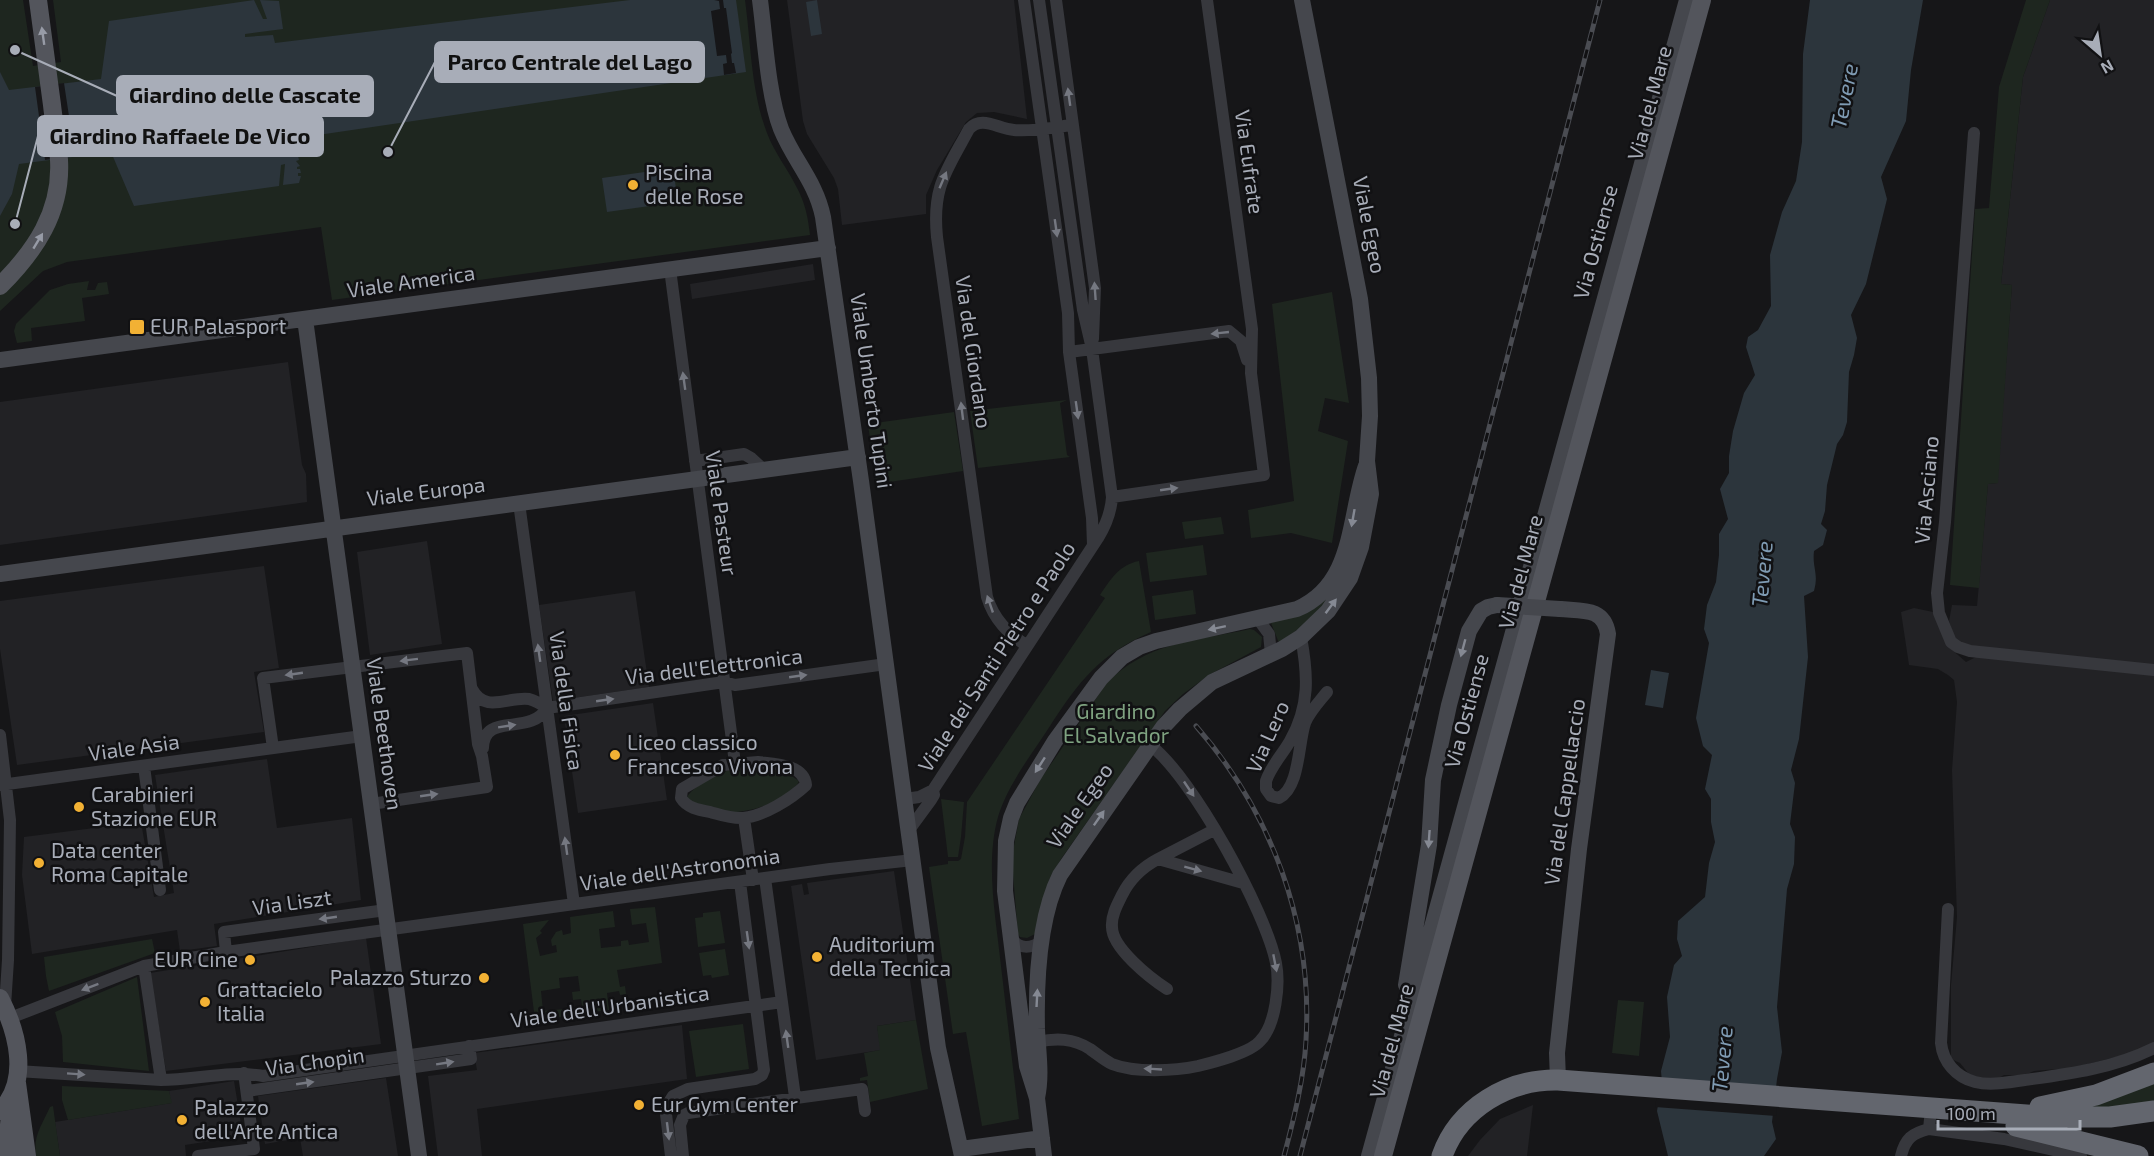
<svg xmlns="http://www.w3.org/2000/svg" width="2154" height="1156" font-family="'Exo 2',sans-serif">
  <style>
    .built { fill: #222225 }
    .green { fill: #1e261f }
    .water { fill: #2c353c }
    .pier { fill: #161618 }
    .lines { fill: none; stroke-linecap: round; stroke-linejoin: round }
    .street { stroke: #37383d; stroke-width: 12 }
    .secondary { stroke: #45474d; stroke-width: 16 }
    .primary { stroke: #53555c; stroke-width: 18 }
    .highway { stroke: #63666e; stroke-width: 21 }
    .rail-casing { stroke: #4a4c52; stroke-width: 5 }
    .rail { stroke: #111113; stroke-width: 3; stroke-dasharray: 9; stroke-linecap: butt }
    .secondary-bridge { stroke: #45474d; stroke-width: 16 }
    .oneway { fill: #979ba6 }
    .oneway2 { fill: #757881 }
    .oneway3 { fill: #858993 }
    .poi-dot { fill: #f2b134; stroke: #111113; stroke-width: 2 }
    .labels { text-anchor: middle; stroke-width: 5; stroke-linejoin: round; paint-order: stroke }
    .street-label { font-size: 21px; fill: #a8adb8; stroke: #111113 }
    .poi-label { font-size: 21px; fill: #a8adb8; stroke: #111113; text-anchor: start }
    .park-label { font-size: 21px; fill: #7fa381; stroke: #111113 }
    .water-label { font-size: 22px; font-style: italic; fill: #7f9bb3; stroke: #111113 }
    .leader { fill: none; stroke: #a8adb8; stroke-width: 2 }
    .callout-dot { fill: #a8adb8; stroke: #111113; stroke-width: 2 }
    .callout { fill: #a8adb8; stroke: #a8adb8; stroke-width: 2 }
    .callout-label { font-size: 22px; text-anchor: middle; font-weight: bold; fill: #111 }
  </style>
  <rect width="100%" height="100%" fill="#161618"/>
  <path class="built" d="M787 0H1014L1027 119 994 112 977 113 966 122 937 170 926 195V214L842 225 838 189 834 178 807 134 803 121Z
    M2050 0H2154V667L1962 646 1956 642 1949 621 1952 605 1977 606 1988 484 1997 483 2012 285 2001 284 2023 77Z
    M813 264 815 280 692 299 690 284Z
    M288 362 302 465 306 474 307 502 0 545V402Z
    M427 541 442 644 370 655 357 552Z
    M264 566 279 668 254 672 264 732 17 765 0 649V601Z
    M635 591 649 687 553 701 539 605Z
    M1914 608 1933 612 1950 648 1966 662 1980 655 2154 675V1045L2140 1051 2064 1070 2057 1069 2034 1071 2025 1075H2004L1999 1078 1973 1079 1960 1063 1951 1059V985L1957 917 1952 770 1957 702 1954 680 1948 675 1938 669 1909 665 1901 612Z
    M653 703 667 800 578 813 564 716Z
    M267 759 277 828 352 818 361 900 214 924 217 946 180 951 177 930 32 954 22 875 24 837 141 822 154 897 174 893 155 775Z
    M894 871 916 1020 877 1026 881 1050 816 1060 791 886 802 884 804 895 809 894 807 883Z
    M366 938 381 1044 166 1071 150 973Z
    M682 1025 687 1079 477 1109 482 1156H438L428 1076 477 1070 474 1053Z
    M386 1078 398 1156H303L300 1138 265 1144 258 1096Z
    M234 1081 243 1136 185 1145 186 1156H60L55 1122 171 1103 169 1091Z
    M1533 1105 1527 1156H1468L1480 1140 1500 1119Z"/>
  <path class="green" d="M0 0H23L33 66 61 62 53 0H745C751 44 751 91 767 133 774 152 787 168 796 186 805 202 808 217 810 235L332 300 321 227 67 262 43 271 0 311Z
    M2026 0H2050L2023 77 2001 284 2012 285 1998 483 1988 484 1979 588 1950 585 1975 209 1989 208 1999 87Z
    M89 281 87 290H95L98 283 107 282 109 294 82 298 85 321 31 328 32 341 17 343 14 331 16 324 50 290 68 284Z
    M1332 292 1349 403 1325 398 1318 431 1348 441 1332 543 1291 533 1251 538 1248 510 1294 501 1272 304Z
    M1067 400 1060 403 1067 455 1070 457 978 468 970 411Z
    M954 412 963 471 876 484 868 424Z
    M1221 517 1224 534 1185 539 1182 522Z
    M1203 545 1207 575 1150 582 1146 553Z
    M1139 561 1151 632C1100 654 1079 681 1050 726 1032 754 1008 784 998 817 985 864 996 918 1001 966 1007 1017 1013 1068 1019 1119L982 1126 966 1032 953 1034 929 867 948 864V861H958L961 859 965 837 967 802 1105 598 1100 595C1111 579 1119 565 1139 561Z
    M1334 587 1318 615 1279 643 1271 623Z
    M1193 590 1196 614 1155 620 1152 596Z
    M1250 629 1254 630 1262 637 1261 647 1209 675 1183 694 1165 711 1061 859 1050 878 1035 934 1027 938 1020 937 1018 934 1013 874V851L1019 819 1040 780 1106 684C1146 642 1195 641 1250 629Z
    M736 767 784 771 799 781C792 799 750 813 732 812 718 811 703 805 689 801L687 797C697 782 720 774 736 767Z
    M941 799 964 802 961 837 958 857H948Z
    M655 907 662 963 617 970 620 987 625 986 626 994 620 995 619 991 607 993 609 1010 583 1013 581 999 573 1000 572 992 580 991 578 976 559 978 560 988 541 991 543 1011 565 1009 566 1016 535 1020 523 924 549 920 540 931 542 933 536 938 540 956 557 952 556 945 552 946 551 940 556 932 562 930 563 935 571 933 570 917 613 911 615 927 599 929 601 948 621 946V941L628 940 629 945 649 942 646 923 632 925 630 909Z
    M720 911 725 943 698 947 695 918 703 917V913Z
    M152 939 155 953 49 991 46 976 44 957Z
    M725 949 729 975 712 978 711 975 703 976 699 953Z
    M137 977 149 1071 63 1062 62 1036 55 1012Z
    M1618 1000 1644 1002 1639 1056 1612 1053Z
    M916 1020 928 1089 870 1102 867 1080 860 1081V1078L868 1076 864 1053 880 1050 877 1026Z
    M743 1024 749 1069 696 1077 689 1031Z
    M2154 1079V1102L2115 1108 2073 1107Z
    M62 1086 169 1091 172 1103 68 1120 62 1100Z
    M53 1106 60 1156H36C33 1135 42 1125 50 1107Z"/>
  <path class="water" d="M254 0 263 19H267L260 0 279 1 283 29 245 34V37L273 35 275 43 630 0H736L746 72 284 140 283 150 294 148 295 150 298 149V153L295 154 296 156H298L299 160 296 161 300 166 297 167V169H300L301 173H298V176H301L299 183 283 185 285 164 281 165 279 186 134 206 111 152 19 164 12 194 0 216V72L9 90 101 79 109 21Z
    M817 0 822 34 811 36 806 2Z
    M1810 0H1923L1911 70 1906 121 1881 177 1887 199 1866 284 1851 315 1857 338 1854 355 1849 372 1847 422 1843 435 1837 444 1827 485 1825 511 1821 524 1827 530 1823 545 1814 551C1812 568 1819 573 1814 591L1804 596 1808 657 1799 739 1791 770 1795 783 1790 824 1795 837 1794 864 1787 889 1777 1007 1782 1052 1777 1079 1772 1122 1776 1139 1764 1156H1668L1657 1111 1662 1082 1661 1071 1670 1037 1667 997 1674 965 1682 956 1677 939 1678 921 1705 897 1709 863 1715 842 1711 822V799L1705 789 1712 755 1703 746 1696 718 1709 643 1704 629 1707 605 1716 582 1719 555V534L1728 519 1720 489 1729 473V456L1733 431 1744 393 1755 375 1746 347 1748 337 1758 330 1771 306 1770 255 1782 212 1796 181 1802 142 1803 54Z
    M673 168 678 202 607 212 602 178Z
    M1651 670 1669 673 1663 708 1645 705Z"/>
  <path class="pier" d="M714 0H723L724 8H726L732 53 731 54 732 63H734L736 73 724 75 723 64 727 63 726 55 717 56 711 11 720 9 719 1Z
    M64 83 75 156 45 160 35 87Z
    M1659 1082 1779 1088 1776 1116 1655 1107Z"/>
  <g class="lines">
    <path class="street" d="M1024 0 1068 313 1069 352 1092 518 1093 545
      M1056 0 1095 288 1093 339
      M1974 133 1945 522 1937 593 1939 613 1951 642 1958 647 1970 651 2154 670
      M670 269 735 763
      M1069 352 1229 331 1241 341 1247 360
      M695 461 744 454 751 458 763 469
      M1112 497 1264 475 1251 373 1252 329 1207 0
      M519 503 574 904
      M1258 619 1269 634 1271 654
      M1301 637C1308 675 1310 706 1290 741 1282 755 1271 766 1266 781V789L1271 796 1279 798C1300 787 1298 744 1305 723 1310 711 1319 702 1327 692
      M1027 646C1008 633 994 620 987 597L937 237C932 187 946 172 969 129 982 115 998 129 1014 130 1033 132 1054 127 1072 125
      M472 689C485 714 509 696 529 699 536 701 541 704 547 708
      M547 708 724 682 735 685 886 664
      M0 735 10 820 8 960 5 1006
      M273 748 263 678 467 653 478 744 482 756 487 787 371 804
      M483 748C484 711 530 737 547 708
      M758 762C774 764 804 764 806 785 791 799 764 816 743 818 732 819 721 815 710 812 699 810 687 808 681 798L682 789 723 765Z
      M144 766 160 890
      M0 785 362 736
      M905 799 919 797 933 790
      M744 818 753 880
      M909 830 931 800 934 795 933 790 1098 538C1106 525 1111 513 1112 497L1092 349 1083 310 1039 0
      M1214 830 1158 859 1243 883
      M1158 859C1141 868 1130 879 1122 895 1117 905 1111 916 1112 927 1112 948 1150 978 1167 989
      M765 878 795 1097
      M1948 909 1941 1043C1943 1062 1956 1077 1975 1082 1991 1086 2009 1082 2025 1080 2069 1074 2114 1068 2154 1048
      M1011 938C1020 950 1030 949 1043 941
      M226 952 224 932 386 910
      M10 1018 144 966 226 952 370 932 830 869 913 860
      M1037 1042C1056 1038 1073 1038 1090 1049 1097 1054 1104 1060 1112 1064 1134 1073 1175 1071 1198 1066 1214 1062 1250 1053 1260 1041 1276 1025 1280 984 1276 963 1266 912 1192 776 1150 745
      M17 1071 161 1080 144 966
      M161 1080C195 1080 230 1070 263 1076L782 1002
      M247 1091 471 1059 469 1046
      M1929 1129 2004 1139 2081 1156
      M198 1156 254 1149 244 1073
      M671 1156 666 1114 668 1104 673 1096 688 1089 755 1079 762 1075 764 1070 740 882
      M683 1156 680 1125 684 1115 688 1113 862 1089 865 1111
      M1901 1156C1905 1139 1912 1133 1929 1129L1930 1119"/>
    <path class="secondary" d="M760 0C765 38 768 95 781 129 794 161 816 182 823 217L861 481 938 1048 962 1156
      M305 319 419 1156
      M0 360 828 248
      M0 574 858 457
      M1406 985 1429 845 1433 780 1449 705 1469 631 1481 611 1488 607 1497 605
      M1558 1080 1557 1053 1579 849 1608 634C1604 607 1582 611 1560 609
      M1037 1098C1042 1075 1038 1052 1037 1029 1036 982 1039 917 1060 875L1163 727 1180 709 1212 682 1282 649 1301 637 1328 611 1350 578 1361 547 1371 494 1367 461 1370 416 1369 378 1360 299 1302 0
      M961 1149 1042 1138
      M1044 1156 1037 1098 1027 1066 1005 891 1006 841 1011 818 1017 803 1055 741 1101 678 1122 657 1139 647 1156 641 1297 609C1355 584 1348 517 1366 466
      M1369 1156 1687 0"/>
    <path class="primary" d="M0 286C35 251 62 212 59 160 58 142 54 124 52 105 47 70 43 35 38 0
      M0 998C17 1031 31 1081 0 1111
      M17 1083 27 1156
      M9 1156 8 1134 12 1097
      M1383 1156 1702 0"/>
    <path class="highway" d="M2040 1107 2096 1095 2154 1073
      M2016 1126 2138 1156
      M1442 1156C1459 1108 1508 1079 1558 1080L2054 1117H2110L2154 1111"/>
    <defs>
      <path id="rail" d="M1196 726C1272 813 1313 924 1306 1040 1304 1079 1294 1118 1284 1156
        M1300 1156 1600 0"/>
    </defs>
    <use href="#rail" class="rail-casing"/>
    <use href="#rail" class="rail"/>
    <path class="secondary-bridge" d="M1497 605 1560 609"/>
  </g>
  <defs><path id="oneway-solid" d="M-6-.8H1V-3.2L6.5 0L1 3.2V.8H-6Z" transform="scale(1.5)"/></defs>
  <g class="oneway">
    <use href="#oneway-solid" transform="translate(43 36) rotate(-98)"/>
    <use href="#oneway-solid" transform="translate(38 241) rotate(-59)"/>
  </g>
  <g class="oneway2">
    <use href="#oneway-solid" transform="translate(1069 97) rotate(-98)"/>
    <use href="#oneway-solid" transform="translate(943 180) rotate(-67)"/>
    <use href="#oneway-solid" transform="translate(1056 228) rotate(82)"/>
    <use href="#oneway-solid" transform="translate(1095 291) rotate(-94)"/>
    <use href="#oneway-solid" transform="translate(1220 333) rotate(174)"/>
    <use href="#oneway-solid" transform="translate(684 381) rotate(-98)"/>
    <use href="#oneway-solid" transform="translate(1077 410) rotate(82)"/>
    <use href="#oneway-solid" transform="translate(962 411) rotate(-97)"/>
    <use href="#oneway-solid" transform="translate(1169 489) rotate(-8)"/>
    <use href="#oneway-solid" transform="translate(990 604) rotate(-109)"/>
    <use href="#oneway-solid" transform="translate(539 653) rotate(-98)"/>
    <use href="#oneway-solid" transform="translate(409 660) rotate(173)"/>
    <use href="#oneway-solid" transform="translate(294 674) rotate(172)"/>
    <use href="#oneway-solid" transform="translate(798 676) rotate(-8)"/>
    <use href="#oneway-solid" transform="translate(605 700) rotate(-8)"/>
    <use href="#oneway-solid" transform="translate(507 726) rotate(-9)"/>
    <use href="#oneway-solid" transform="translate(1189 789) rotate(56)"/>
    <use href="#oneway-solid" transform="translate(429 795) rotate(-8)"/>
    <use href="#oneway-solid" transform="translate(566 846) rotate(-98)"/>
    <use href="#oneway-solid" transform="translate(1193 869) rotate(15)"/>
    <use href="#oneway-solid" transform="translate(328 918) rotate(172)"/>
    <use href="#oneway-solid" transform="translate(748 940) rotate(82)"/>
    <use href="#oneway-solid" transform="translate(1275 963) rotate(79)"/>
    <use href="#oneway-solid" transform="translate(90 987) rotate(159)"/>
    <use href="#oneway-solid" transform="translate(787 1039) rotate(-98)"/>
    <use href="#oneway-solid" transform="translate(445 1063) rotate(-9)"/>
    <use href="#oneway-solid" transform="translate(1153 1069) rotate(-177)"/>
    <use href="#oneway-solid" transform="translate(76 1074) rotate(4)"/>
    <use href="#oneway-solid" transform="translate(305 1083) rotate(-8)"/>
    <use href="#oneway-solid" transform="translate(668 1131) rotate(83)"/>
  </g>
  <g class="oneway3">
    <use href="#oneway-solid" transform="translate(1353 518) rotate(100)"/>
    <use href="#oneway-solid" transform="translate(1331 606) rotate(-53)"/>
    <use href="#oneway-solid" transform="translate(1217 628) rotate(168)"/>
    <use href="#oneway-solid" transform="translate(1463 648) rotate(105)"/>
    <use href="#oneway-solid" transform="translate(1040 765) rotate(123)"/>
    <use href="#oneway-solid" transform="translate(1099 818) rotate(-55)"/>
    <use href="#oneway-solid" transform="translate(1429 839) rotate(94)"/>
    <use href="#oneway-solid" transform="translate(1037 998) rotate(-87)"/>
  </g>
  <g class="poi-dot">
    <circle cx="633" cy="185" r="6"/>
    <rect x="129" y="319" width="16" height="16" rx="3"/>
    <circle cx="615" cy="755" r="6"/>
    <circle cx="79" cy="807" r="6"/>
    <circle cx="39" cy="863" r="6"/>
    <circle cx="817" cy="957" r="6"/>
    <circle cx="250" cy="960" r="6"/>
    <circle cx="484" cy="978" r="6"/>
    <circle cx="205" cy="1002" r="6"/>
    <circle cx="639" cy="1105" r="6"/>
    <circle cx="182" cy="1120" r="6"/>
  </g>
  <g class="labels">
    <g class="street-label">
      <text transform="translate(1650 103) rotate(-75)" y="7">Via del Mare</text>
      <text transform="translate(1249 162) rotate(82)" y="7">Via Eufrate</text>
      <text transform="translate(1369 225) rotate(79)" y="7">Viale Egeo</text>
      <text transform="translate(1596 242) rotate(-75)" y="7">Via Ostiense</text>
      <text transform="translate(411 282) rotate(-8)" y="7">Viale America</text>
      <text transform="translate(973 352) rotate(82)" y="7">Via del Giordano</text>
      <text transform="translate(871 391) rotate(82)" y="7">Viale Umberto Tupini</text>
      <text transform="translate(1927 490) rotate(-85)" y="7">Via Asciano</text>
      <text transform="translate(426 492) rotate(-7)" y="7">Viale Europa</text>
      <text transform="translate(721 513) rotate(82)" y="7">Viale Pasteur</text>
      <text transform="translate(1521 572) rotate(-75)" y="7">Via del Mare</text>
      <text transform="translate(997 657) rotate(-57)" y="7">Viale dei Santi Pietro e Paolo</text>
      <text transform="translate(714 667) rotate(-7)" y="7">Via dell'Elettronica</text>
      <text transform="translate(566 701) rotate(82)" y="7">Via della Fisica</text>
      <text transform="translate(1467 711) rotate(-75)" y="7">Via Ostiense</text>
      <text transform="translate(384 734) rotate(82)" y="7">Viale Beethoven</text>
      <text transform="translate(1268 737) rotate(-66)" y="7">Via Lero</text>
      <text transform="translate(134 748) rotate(-8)" y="7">Viale Asia</text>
      <text transform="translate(1565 792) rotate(-82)" y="7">Via del Cappellaccio</text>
      <text transform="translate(1080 806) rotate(-55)" y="7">Viale Egeo</text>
      <text transform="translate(680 870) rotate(-8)" y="7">Viale dell'Astronomia</text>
      <text transform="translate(292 903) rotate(-8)" y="7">Via Liszt</text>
      <text transform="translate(610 1007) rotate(-8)" y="7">Viale dell'Urbanistica</text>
      <text transform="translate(1392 1041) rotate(-75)" y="7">Via del Mare</text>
      <text transform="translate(315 1062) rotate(-8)" y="7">Via Chopin</text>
    </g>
    <g class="poi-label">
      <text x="645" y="180">Piscina<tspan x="645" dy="24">delle Rose</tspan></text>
      <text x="150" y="334">EUR Palasport</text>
      <text x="627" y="750">Liceo classico<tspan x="627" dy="24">Francesco Vivona</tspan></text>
      <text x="91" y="802">Carabinieri<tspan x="91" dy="24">Stazione EUR</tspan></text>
      <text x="51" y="858">Data center<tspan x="51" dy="24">Roma Capitale</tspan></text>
      <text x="829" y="952">Auditorium<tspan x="829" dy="24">della Tecnica</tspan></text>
      <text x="238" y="967" text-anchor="end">EUR Cine</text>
      <text x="472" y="985" text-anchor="end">Palazzo Sturzo</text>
      <text x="217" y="997">Grattacielo<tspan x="217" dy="24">Italia</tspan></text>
      <text x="651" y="1112">Eur Gym Center</text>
      <text x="194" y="1115">Palazzo<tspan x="194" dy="24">dell'Arte Antica</tspan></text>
    </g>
    <g class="park-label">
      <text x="1116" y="719">Giardino<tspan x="1116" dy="24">El Salvador</tspan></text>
    </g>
    <g class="water-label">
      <text transform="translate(1844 96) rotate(-79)" y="8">Tevere</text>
      <text transform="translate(1762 574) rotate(-85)" y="8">Tevere</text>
      <text transform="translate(1722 1059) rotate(-85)" y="8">Tevere</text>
    </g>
  </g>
  <path class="leader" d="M388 152L435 62M15 50L117 96M15 224L38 136"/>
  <g class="callout-dot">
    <circle cx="388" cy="152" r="6"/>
    <circle cx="15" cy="50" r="6"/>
    <circle cx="15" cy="224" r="6"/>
  </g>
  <g class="callout">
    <rect x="435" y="42" width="269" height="40" rx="6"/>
    <rect x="117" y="76" width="256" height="40" rx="6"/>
    <rect x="38" y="116" width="285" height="40" rx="6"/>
  </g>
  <g class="callout-label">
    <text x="570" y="70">Parco Centrale del Lago</text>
    <text x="245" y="103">Giardino delle Cascate</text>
    <text x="180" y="144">Giardino Raffaele De Vico</text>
  </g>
  <g transform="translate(2100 54) rotate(151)" stroke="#111113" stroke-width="4.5" paint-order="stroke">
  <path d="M0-4.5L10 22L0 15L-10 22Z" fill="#a8adb8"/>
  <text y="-9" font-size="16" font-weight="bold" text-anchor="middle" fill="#a8adb8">N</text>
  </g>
  <path d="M1938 1120v9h142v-9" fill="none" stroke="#a8adb8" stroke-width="3"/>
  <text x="1947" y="1120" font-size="18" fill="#a8adb8" stroke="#111113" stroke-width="4.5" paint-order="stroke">100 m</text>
</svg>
